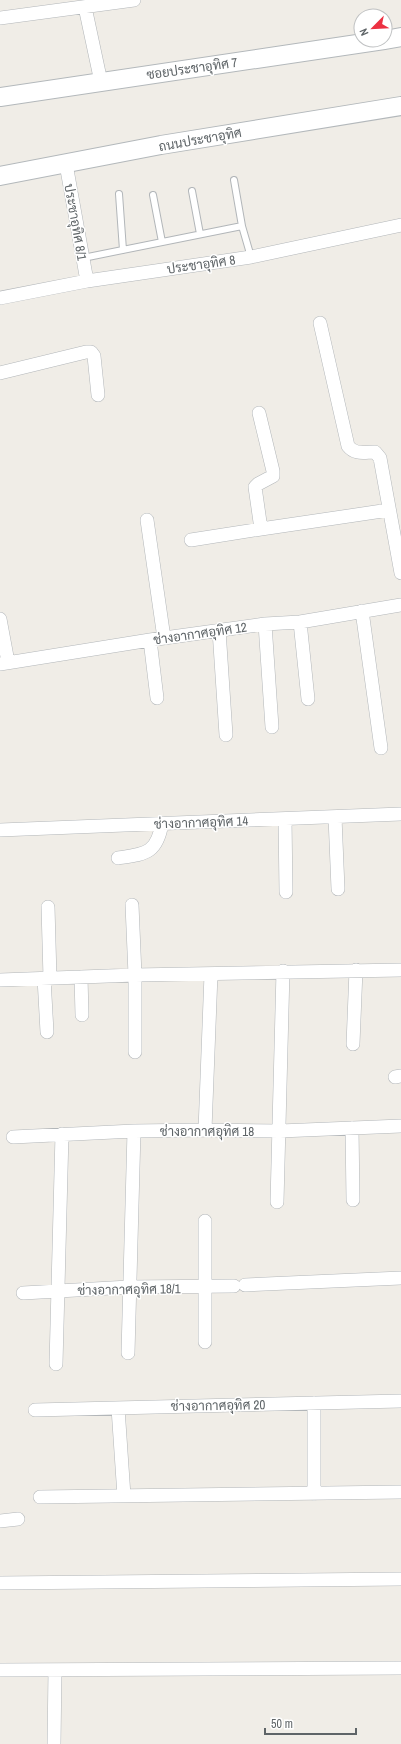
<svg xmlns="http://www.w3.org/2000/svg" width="401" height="1744" font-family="'Archivo Narrow',Sarabun,sans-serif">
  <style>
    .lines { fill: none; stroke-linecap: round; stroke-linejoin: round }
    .lane-casing { stroke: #b2b6b9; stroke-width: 8 }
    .street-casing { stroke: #b2b6b9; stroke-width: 14 }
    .secondary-casing { stroke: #b3b8bb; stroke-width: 20 }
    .lane { stroke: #fff; stroke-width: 6 }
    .street { stroke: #fff; stroke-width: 13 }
    .secondary { stroke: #fff; stroke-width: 18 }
    .labels { text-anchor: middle; stroke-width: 3; stroke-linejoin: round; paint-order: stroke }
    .street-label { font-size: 13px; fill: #5e6467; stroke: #fff }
  </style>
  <rect width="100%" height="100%" fill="#f0ede7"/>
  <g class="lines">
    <defs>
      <path id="lane" d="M192 191 200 234
        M119 194 123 250
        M153 195 162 242
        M242 226 251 257
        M83 258 242 226 234 180"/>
      <path id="street" d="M85 7 101 82
        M0 18 134 0
        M66 164 87 281
        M0 298 87 281 251 257 401 225
        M320 323 348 446C355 455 364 452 375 452L380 458 401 573
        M0 373 86 352H91L94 356 98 395
        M259 413 273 471V476L258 484 255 487 261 529 389 510
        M147 520 164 638
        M191 540 261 529
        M362 611 381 748
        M0 619 8 662
        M300 622 308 699
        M265 624 272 727
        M219 630 226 735
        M150 640 157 698
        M0 664 150 640 265 624 300 622 401 605
        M335 817 338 889
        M285 819 286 892
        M0 830 401 814
        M118 858C145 854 157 854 162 823
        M132 905 135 975V1052
        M48 907 50 978
        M81 977 82 1015
        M44 978 47 1032
        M0 980 135 975 401 970
        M353 1044 356 970
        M395 1077 401 1076
        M352 1128 353 1200
        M205 1130 211 974
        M13 1137 134 1131 205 1130 280 1131 401 1126
        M277 1202 283 971
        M245 1285 401 1278
        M23 1293 129 1287 234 1286
        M205 1342V1221
        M128 1353 134 1131
        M56 1364 62 1134
        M314 1403V1494
        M118 1408 124 1496
        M35 1410 401 1401
        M40 1497 401 1492
        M0 1521 18 1519
        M0 1583 401 1579
        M0 1670 401 1668
        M54 1744 55 1670"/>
      <path id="secondary" d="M385 40 401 37
        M0 97 384 40
        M0 176 161 145 401 106"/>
    </defs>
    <use href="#lane" class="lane-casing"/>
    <use href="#street" class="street-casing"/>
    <use href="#secondary" class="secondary-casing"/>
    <use href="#lane" class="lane"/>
    <use href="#street" class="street"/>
    <use href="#secondary" class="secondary"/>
  </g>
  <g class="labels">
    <g class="street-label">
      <text transform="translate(192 68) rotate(-8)" y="5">ซอยประชาอุทิศ 7</text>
      <text transform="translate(200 139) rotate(-10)" y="5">ถนนประชาอุทิศ</text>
      <text transform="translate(76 222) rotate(80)" y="5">ประชาอุทิศ 8/1</text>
      <text transform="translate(201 264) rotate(-8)" y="5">ประชาอุทิศ 8</text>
      <text transform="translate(200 633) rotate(-8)" y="5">ช่างอากาศอุทิศ 12</text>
      <text transform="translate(201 822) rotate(-2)" y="5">ช่างอากาศอุทิศ 14</text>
      <text x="207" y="1136">ช่างอากาศอุทิศ 18</text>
      <text transform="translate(129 1289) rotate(-1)" y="5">ช่างอากาศอุทิศ 18/1</text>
      <text transform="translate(218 1405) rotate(-1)" y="5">ช่างอากาศอุทิศ 20</text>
    </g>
  </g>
  <g transform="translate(373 28) rotate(246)"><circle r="19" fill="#ffffff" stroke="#bfc1c2"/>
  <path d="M0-3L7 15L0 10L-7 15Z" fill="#ec3142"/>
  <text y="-6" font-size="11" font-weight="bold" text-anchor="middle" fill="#5e6467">N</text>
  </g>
  <path d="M265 1728v6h91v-6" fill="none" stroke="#5e6467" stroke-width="2"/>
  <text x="271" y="1728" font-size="12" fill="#5e6467" stroke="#ffffff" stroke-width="3" paint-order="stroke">50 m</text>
</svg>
